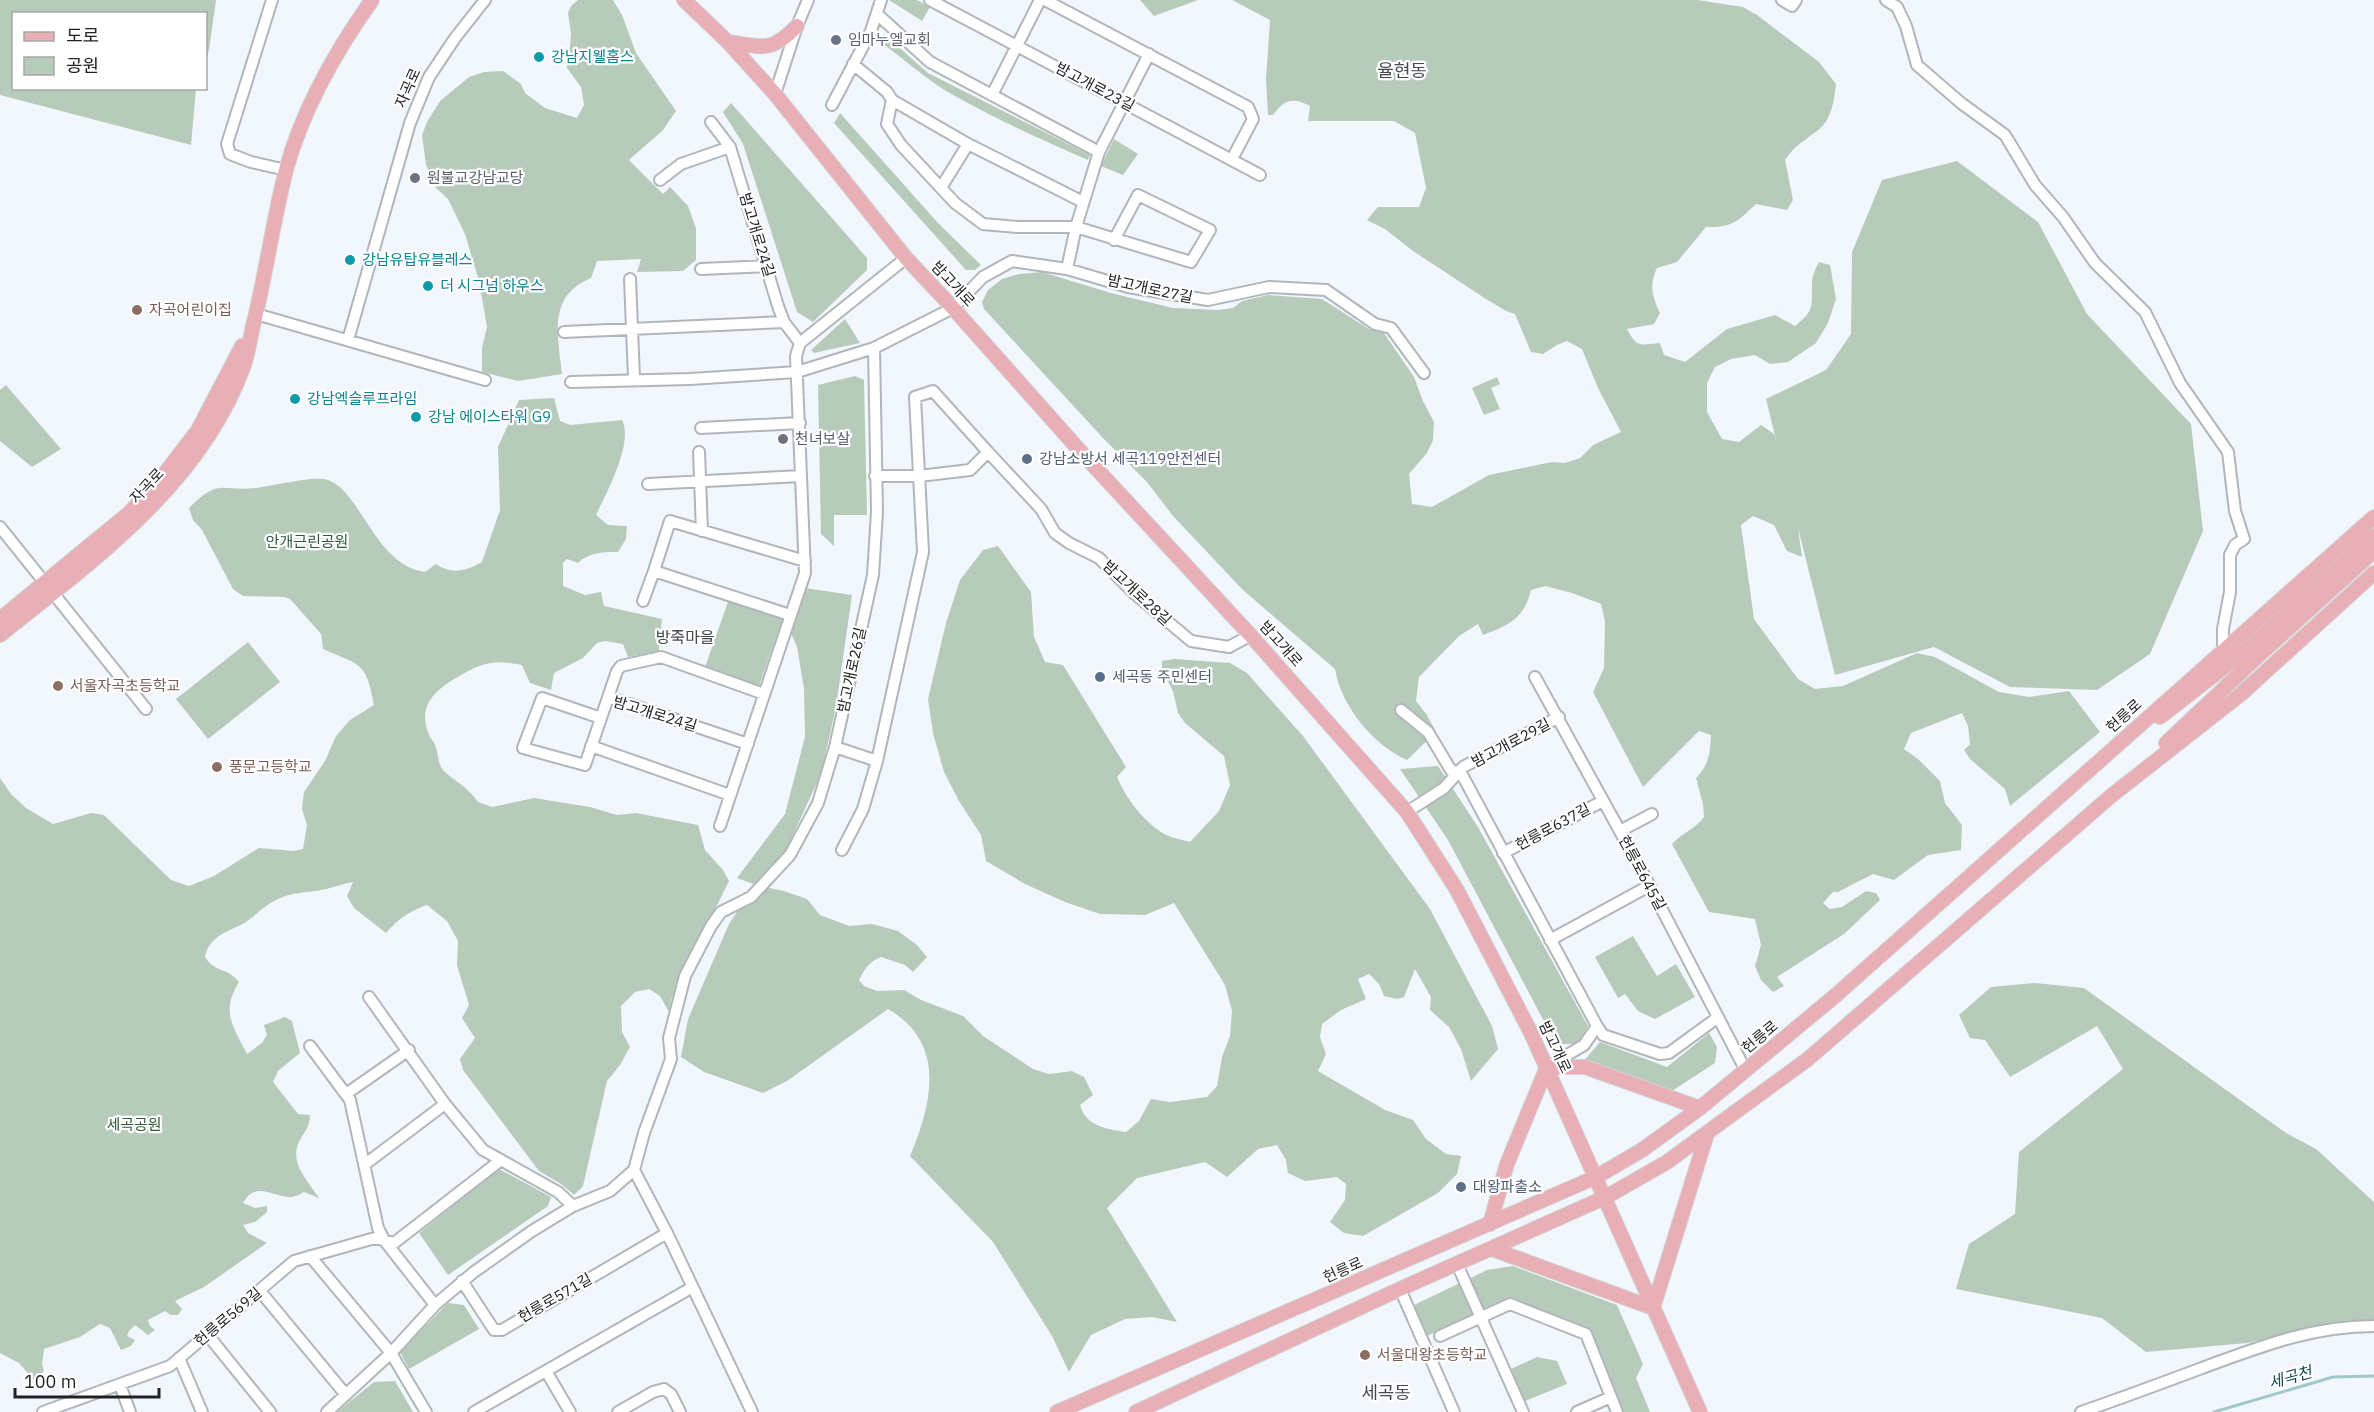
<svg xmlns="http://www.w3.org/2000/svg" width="2374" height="1412" font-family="'IBM Plex Sans','Noto Sans KR',sans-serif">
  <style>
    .green { fill: #b7cbbb }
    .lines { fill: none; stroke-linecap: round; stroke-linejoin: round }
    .stream { stroke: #a2c8ca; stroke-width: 3 }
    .minor-casing { stroke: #b1b6bb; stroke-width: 14 }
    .major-casing { stroke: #d2d3d3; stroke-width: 16 }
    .minor { stroke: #fff; stroke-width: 10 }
    .major { stroke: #e9afb6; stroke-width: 14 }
    .worship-dot { fill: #6b7280; stroke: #fff; stroke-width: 2 }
    .culture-dot { fill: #0f9aa8; stroke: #fff; stroke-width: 2 }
    .education-dot { fill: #8d6e63; stroke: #fff; stroke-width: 2 }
    .service-dot { fill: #5c6f8a; stroke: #fff; stroke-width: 2 }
    .labels { text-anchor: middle; stroke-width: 4.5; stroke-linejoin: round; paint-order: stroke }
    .worship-label { font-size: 15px; fill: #5b616d; stroke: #fff; text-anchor: start }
    .culture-label { font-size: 15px; fill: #0d838f; stroke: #fff; text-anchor: start }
    .street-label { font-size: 15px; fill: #202224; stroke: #fff }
    .education-label { font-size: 15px; fill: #785e54; stroke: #fff; text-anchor: start }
    .service-label { font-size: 15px; fill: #4e5e75; stroke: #fff; text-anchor: start }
    .park-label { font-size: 15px; fill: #305a3b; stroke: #fff }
    .neighbourhood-label { font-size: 16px; fill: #45494e; stroke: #fff }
    .water-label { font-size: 16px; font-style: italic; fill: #144b4e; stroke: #fff }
    .quarter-label { font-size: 18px; fill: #45494e; stroke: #fff }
  </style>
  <rect width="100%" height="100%" fill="#f1f7fd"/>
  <path class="green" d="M0 0H216L209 50 206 59V14H14V88L196 89 191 145 0 95Z
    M578 0H613L622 15 636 53 676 111 663 130 629 160 663 194 670 187 688 206 696 228V260L683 271 637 272 641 259 597 261 591 278C547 296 558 336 562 374L518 381 482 372V348L487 327 479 281 465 234 448 199 436 188 426 165 422 135 427 122 440 101 469 77 484 72 503 71 521 84 525 93 545 108 577 118 584 105 581 87 567 68 566 54 570 47 571 33 568 13 571 6Z
    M889 0H917L930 7 922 21Z
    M1140 0H1198L1154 16Z
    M1232 0H1697L1743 7 1757 15 1819 62 1836 84C1834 101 1832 120 1817 131 1804 141 1794 146 1785 160L1793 200 1787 210 1756 204C1738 221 1732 228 1706 227L1677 262 1657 268C1649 285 1652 296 1660 313L1654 324 1627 329C1637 348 1640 345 1660 343L1664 355 1685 362 1727 329 1775 315 1795 326C1816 310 1811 304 1812 282 1812 275 1816 268 1819 262L1830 265 1836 299 1828 323 1816 343 1788 362 1770 364 1755 355 1731 359 1715 367 1707 383V412L1722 439 1739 442 1761 425 1774 434 1776 440 1766 399 1826 370 1851 334 1852 252 1882 180 1957 161 2038 222 2087 314 2191 424 2203 531 2150 654 2097 690 2010 687 1934 647 1835 675 1798 528 1802 557 1787 551 1774 525 1753 516 1741 525 1754 619 1798 679 1815 689 1843 686 1917 653 1935 657 1999 692 2029 697 2069 691 2100 732 2010 806 2005 789 1970 759 1964 750 1970 744 1968 726 1962 713 1911 733 1904 749 1918 759 1940 781 1945 803 1962 825 1961 850 1928 855 1894 880 1873 874 1838 892H1833L1823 903 1830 909 1842 907 1866 891 1876 893 1880 900 1844 934 1777 977 1784 986 1773 992 1761 980 1755 966 1761 945 1755 919 1709 912 1672 844C1682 833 1695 829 1704 817L1703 804 1696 778C1709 765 1710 753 1711 735L1699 731 1643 787 1593 692 1604 668 1605 621 1601 604 1572 593 1545 586 1531 590C1524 619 1509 625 1483 635L1478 624 1459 636 1419 677 1416 701 1427 715 1436 732 1407 760C1373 745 1341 706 1335 669L1243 590 1173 516 1147 482 1103 438 984 309 982 302 988 290 1002 279 1019 274 1042 272 1111 293 1173 308 1218 310 1233 308 1242 301 1268 295 1322 299 1369 329 1384 333 1414 377 1423 401 1434 422 1433 440 1427 453 1409 474 1412 504 1432 507 1489 475 1552 462 1565 463 1580 458 1593 445 1621 432 1598 388 1582 349 1567 341 1557 345 1543 354 1531 352 1515 314 1506 311 1486 299 1413 251 1385 229 1367 220 1378 207H1419L1426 188 1415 133 1394 121H1308L1310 106C1293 97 1284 99 1273 115H1268L1266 79 1270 20Z
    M884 34 928 73 1090 155 1088 160C1040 139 991 117 946 91 922 76 902 57 879 41Z
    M731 103 867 258V270L813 322 797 312 743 144 723 112Z
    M840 113 938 223 981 265 975 270H966L834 123Z
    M1114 139 1138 154 1123 175 1101 166Z
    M845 319 860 343 814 353 811 350Z
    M855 376 864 380 867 515H834V546L821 534 818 385Z
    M1497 377 1500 384 1491 388 1500 409 1484 415 1472 388Z
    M6 385 61 449 32 467 0 441V390Z
    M554 398 560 421 570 425 622 420C634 442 606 494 596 515L608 525 627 526 626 539 618 552C603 552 590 552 578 563L567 559 563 563V586L585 595 601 592 604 606 662 619 659 651 628 657 623 644 605 641 597 643 583 658 554 673 551 690 530 683 522 665C493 659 481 663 456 678 437 689 419 704 427 729 428 735 433 740 435 745 439 754 437 764 444 771 456 782 468 787 478 802L492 807 534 798 590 807 617 815 636 813 698 825 705 850 723 870 729 881 677 987 671 1000 670 1014 660 996 649 989 635 992 621 1006 622 1032 630 1047 620 1065 607 1081 583 1186 574 1195 561 1184 539 1171 463 1070 460 1059 475 1038 462 1018 469 1005 457 965 458 941 447 921 427 905C410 911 398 919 386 933L354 908 347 896 353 882C342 884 332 888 321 890 305 893 291 892 276 900 264 906 256 915 246 922 229 932 209 935 205 957 216 974 226 966 239 982 221 1012 232 1024 247 1054L262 1043 267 1035 264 1025 285 1017 292 1021 300 1053 278 1071 273 1082 298 1114 310 1115C310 1127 304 1132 299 1142 289 1163 308 1181 319 1198L304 1192C281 1209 260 1174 243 1203L255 1208 267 1206V1212L255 1222 243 1225 248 1233 267 1243 204 1287 175 1301 182 1309 178 1315H171L165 1311 148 1320 150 1326 155 1330 148 1335 135 1325 129 1331 127 1336 135 1340 131 1346 121 1350 110 1328 100 1324 80 1337 44 1349 42 1364 44 1371 39 1377 33 1379 19 1363 0 1353V778L11 794 26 808 53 824 91 813 104 815 171 880 189 886 214 876 259 848 294 851 303 849 307 825 302 809 304 792 325 761 336 736 350 720 374 705C366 661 361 666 323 649L321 634 290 599 284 597 243 596 233 589 202 530 193 520 189 508C220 477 220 492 255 488 273 486 308 477 324 479 359 484 373 565 425 572L436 564C452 575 466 571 482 562L500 510 498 447 519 400Z
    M998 546 1031 592 1034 637 1045 662 1063 665 1126 767 1117 777C1126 799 1148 828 1171 837 1177 839 1184 840 1190 842L1219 811 1230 785 1224 756 1185 723 1178 713 1173 691 1162 670V661L1174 659 1230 663 1247 673 1303 736 1430 909 1492 1026 1498 1049 1471 1081 1461 1049 1449 1027 1430 1010 1431 997 1415 969 1404 997 1397 999 1384 996 1379 984 1369 974 1358 979 1366 999 1341 1010 1322 1024 1320 1037 1326 1054 1318 1071 1385 1110 1413 1120 1426 1139 1446 1154 1461 1156 1457 1174 1438 1193 1363 1236 1344 1233 1330 1222 1345 1200 1346 1184 1337 1177 1305 1181 1288 1173 1286 1160 1277 1145 1258 1149 1227 1177 1205 1162 1137 1178 1107 1208 1177 1322 1152 1317 1125 1319 1091 1335 1069 1372 1052 1336 993 1242 910 1156C932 1104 947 1043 888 1009L787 1081 763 1093 704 1072 681 1057 688 1019 729 924 746 898 764 887 784 891 807 899 820 915 849 926 872 924 898 931 917 945 927 957 913 972 905 965 881 957C869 962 865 968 859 980L864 986 877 991 904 990 921 1000 963 1016 983 1036 1033 1069 1049 1074 1072 1071 1084 1077 1093 1095 1080 1105C1086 1126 1106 1129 1126 1132L1139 1121 1151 1099 1170 1102 1207 1097 1217 1086 1222 1057 1230 1036 1232 1011 1225 985 1174 903 1145 915 1100 914 1065 902 1025 884 986 861 981 835 959 801 944 772 933 733 928 699 946 623 960 580 983 550Z
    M805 588 852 595 836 707 821 774 785 852 756 885 737 878 785 814 805 737 804 689 797 647 790 631Z
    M729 599 783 618 759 686 705 667Z
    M248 642 280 682 208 739 176 699Z
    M1438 766 1478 827 1588 1026 1577 1044H1556L1448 840 1400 769Z
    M1633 936 1657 976 1676 964 1695 997 1655 1019 1638 1011 1625 994 1618 998 1595 957Z
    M2035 983 2084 988 2286 1133 2316 1149 2374 1202V1321L2350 1320 2247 1343 2146 1352 2102 1318 1956 1289 1969 1244 2015 1214 2019 1152 2123 1069 2097 1026 2010 1077 1985 1040 1970 1038 1959 1015 1991 987Z
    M1709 1033 1717 1047 1715 1063 1672 1091 1583 1062 1600 1042 1667 1067Z
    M499 1169 551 1197 548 1206 448 1275 419 1233Z
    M1513 1266 1617 1305 1643 1364 1636 1378 1650 1412H1623L1591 1331 1510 1298 1427 1336 1414 1305 1487 1270Z
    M448 1303 464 1305 479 1329 409 1369 400 1352Z
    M1537 1357 1557 1361 1567 1384 1523 1402 1511 1369Z
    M395 1381 413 1412H337L374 1382Z"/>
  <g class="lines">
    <path class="stream" d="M2214 1412 2333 1377 2374 1376"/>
    <defs>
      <path id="minor" d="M272 0 227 144 230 154 251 162 286 170
        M930 0 1260 175
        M1045 0 1248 107 1253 119 1232 159
        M1782 0 1792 6 1796 0
        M1886 0 1897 7 1906 26 1917 65 1961 103 2005 135 2035 185 2063 217 2095 263 2145 312 2180 383 2228 452 2235 511 2244 539 2235 545 2230 555V592L2223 629V650
        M877 14 930 62 1099 152
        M853 64 887 92 892 100 968 144 1083 202
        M775 94 797 26 808 0
        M992 95 1040 0
        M892 100 887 124 901 145 955 203 983 224 1017 227H1076L1099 152 1149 54
        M832 105 871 31 881 0
        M711 122 730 147 778 306 784 322 800 343
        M660 180 681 164 730 147
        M942 186 968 144
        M701 269 767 266
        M1067 269 1076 227 1191 262 1210 230 1138 195 1114 240
        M630 279 634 378
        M256 314 485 380
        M564 332 784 322
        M348 340 410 123 429 77 455 38 485 0
        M571 382 690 379 797 372 874 348
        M701 428 800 423
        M699 452 702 531
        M988 452 1041 509 1055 533 1069 543 1099 558 1135 594 1191 641 1229 647 1251 635
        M648 484 801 476
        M0 527 146 709
        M654 571 670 521 805 561
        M643 601 654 571 790 615
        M1535 677 1643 873 1746 1071
        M608 697 748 744
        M1401 710 1428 732 1452 772 1460 771
        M601 718 585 765 523 748 542 698 601 718 617 671 621 666 661 657 764 694
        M591 746 730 795
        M835 747 877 761
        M1460 771 1597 1026
        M1407 812 1444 788 1463 767 1559 717
        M720 826 805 573 796 356 800 343 906 258
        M1620 831 1652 814
        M842 850 863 809 877 761 923 552 915 397 933 391 988 452 970 470 919 476H875
        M1503 853 1603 801
        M1550 940 1649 886
        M369 997 445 1104 483 1150 558 1192 573 1206
        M310 1046 350 1100 378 1228 384 1240 435 1305
        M1547 1067 1584 1045 1597 1026 1603 1035 1660 1054 1669 1053 1717 1018
        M346 1094 409 1050
        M364 1165 445 1104
        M634 1170 644 1133 671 1059 669 1038 685 976 711 926 721 912 751 897 790 855 818 803 835 747 873 575 877 512 874 348 953 308 983 277 1012 261 1067 269 1128 287 1208 300 1269 287 1326 290 1375 324 1391 328 1424 373
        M310 1256 391 1353 426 1412
        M1457 1264 1523 1412
        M462 1281 494 1330H502L667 1233
        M1400 1289 1454 1412
        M260 1291 346 1395
        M207 1334 270 1412
        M1440 1336 1510 1304 1586 1334 1617 1412
        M179 1358 202 1412
        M546 1371 570 1412
        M120 1385 130 1412
        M43 1412 170 1366 294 1261 375 1238 394 1243 501 1160
        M327 1412 391 1353 435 1305 474 1272 532 1231 573 1206 610 1191 634 1170 667 1233 752 1412
        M474 1412 691 1288
        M618 1412 653 1392 664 1389 671 1394 680 1412
        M1577 1412 1611 1397
        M2081 1412C2122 1398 2162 1383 2202 1368 2259 1347 2312 1326 2374 1326"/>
      <path id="major" d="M684 0 728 42 775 94 906 258 953 308 1081 452 1253 638 1407 812 1457 890 1531 1033 1700 1412
        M728 42C763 47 771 53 797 26
        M0 619 128 514 156 485 198 430 242 346
        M0 635C94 560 202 483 244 365 248 353 250 339 253 326 266 274 273 221 286 170 303 108 335 52 372 0
        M2160 717 2245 651 2374 536
        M2166 743 2256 658 2374 551
        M1547 1067H1585L1700 1108
        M1490 1224 1507 1164 1547 1067
        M1492 1249 1653 1308
        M1653 1308 1707 1134
        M1057 1412 1596 1177 1642 1150 1700 1108 1835 996 2374 517
        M1136 1412 1400 1289 1606 1197 1667 1162 1808 1059 2111 796 2241 694 2374 573"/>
    </defs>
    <use href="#minor" class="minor-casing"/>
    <use href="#major" class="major-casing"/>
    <use href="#minor" class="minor"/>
    <use href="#major" class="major"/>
  </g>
  <g class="worship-dot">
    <circle cx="836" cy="40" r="6"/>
    <circle cx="415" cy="178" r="6"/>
    <circle cx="783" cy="439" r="6"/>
  </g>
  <g class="culture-dot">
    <circle cx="539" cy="57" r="6"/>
    <circle cx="350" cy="260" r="6"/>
    <circle cx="428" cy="286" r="6"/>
    <circle cx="295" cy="399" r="6"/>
    <circle cx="416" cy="417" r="6"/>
  </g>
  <g class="education-dot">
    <circle cx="137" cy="310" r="6"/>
    <circle cx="58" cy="686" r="6"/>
    <circle cx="217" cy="767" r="6"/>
    <circle cx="1365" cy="1355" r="6"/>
  </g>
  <g class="service-dot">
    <circle cx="1027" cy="459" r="6"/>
    <circle cx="1100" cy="677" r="6"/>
    <circle cx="1461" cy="1187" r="6"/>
  </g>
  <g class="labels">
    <g class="worship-label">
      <text x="848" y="45">임마누엘교회</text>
      <text x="427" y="183">원불교강남교당</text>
      <text x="795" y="444">천녀보살</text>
    </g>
    <g class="culture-label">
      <text x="551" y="62">강남지웰홈스</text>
      <text x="362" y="265">강남유탑유블레스</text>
      <text x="440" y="291">더 시그넘 하우스</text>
      <text x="307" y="404">강남엑슬루프라임</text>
      <text x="428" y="422">강남 에이스타워 G9</text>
    </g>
    <g class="street-label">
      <text transform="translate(1095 87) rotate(28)" y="5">밤고개로23길</text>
      <text transform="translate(408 88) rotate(-66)" y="5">자곡로</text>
      <text transform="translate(757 235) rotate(73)" y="5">밤고개로24길</text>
      <text transform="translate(953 284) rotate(47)" y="5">밤고개로</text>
      <text transform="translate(1150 289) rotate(12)" y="5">밤고개로27길</text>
      <text transform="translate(147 486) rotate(-47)" y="5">자곡로</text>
      <text transform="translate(1137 593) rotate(43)" y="5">밤고개로28길</text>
      <text transform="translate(1281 644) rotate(48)" y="5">밤고개로</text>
      <text transform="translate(852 670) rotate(-78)" y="5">밤고개로26길</text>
      <text transform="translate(655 714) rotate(17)" y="5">밤고개로24길</text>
      <text transform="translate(2124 716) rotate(-42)" y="5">헌릉로</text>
      <text transform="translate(1511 743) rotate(-28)" y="5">밤고개로29길</text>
      <text transform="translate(1553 827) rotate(-28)" y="5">헌릉로637길</text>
      <text transform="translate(1642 873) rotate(62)" y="5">헌릉로645길</text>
      <text transform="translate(1760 1037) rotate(-40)" y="5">헌릉로</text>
      <text transform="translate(1555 1047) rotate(65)" y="5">밤고개로</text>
      <text transform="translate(1343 1270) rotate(-24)" y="5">헌릉로</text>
      <text transform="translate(555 1298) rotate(-30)" y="5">헌릉로571길</text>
      <text transform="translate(228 1317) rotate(-40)" y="5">헌릉로569길</text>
    </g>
    <g class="education-label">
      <text x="149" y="315">자곡어린이집</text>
      <text x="70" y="691">서울자곡초등학교</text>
      <text x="229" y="772">풍문고등학교</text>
      <text x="1377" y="1360">서울대왕초등학교</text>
    </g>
    <g class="service-label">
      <text x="1039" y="464">강남소방서 세곡119안전센터</text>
      <text x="1112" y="682">세곡동 주민센터</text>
      <text x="1473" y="1192">대왕파출소</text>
    </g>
    <g class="park-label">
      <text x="307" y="547">안개근린공원</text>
      <text x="134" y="1130">세곡공원</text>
    </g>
    <g class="neighbourhood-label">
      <text x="685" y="643">방죽마을</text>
    </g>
    <g class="water-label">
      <text transform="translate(2290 1377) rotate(-16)" y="6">세곡천</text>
    </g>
    <g class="quarter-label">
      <text x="1402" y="77">율현동</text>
      <text x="1386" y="1399">세곡동</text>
    </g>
  </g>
  <rect x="12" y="12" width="195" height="78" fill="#ffffff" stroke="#a6a7a7" stroke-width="1.5"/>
  <rect x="24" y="32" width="30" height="9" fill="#e9afb6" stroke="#a6a7a7" stroke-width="1.5"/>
  <text x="66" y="42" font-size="18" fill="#202224">도로</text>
  <rect x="24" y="57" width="30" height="18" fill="#b7cbbb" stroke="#a6a7a7" stroke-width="1.5"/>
  <text x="66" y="72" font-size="18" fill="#202224">공원</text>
  <path d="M15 1388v9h144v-9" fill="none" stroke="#202224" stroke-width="3"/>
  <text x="24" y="1388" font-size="18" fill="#202224" stroke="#ffffff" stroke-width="4.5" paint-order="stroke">100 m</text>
</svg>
